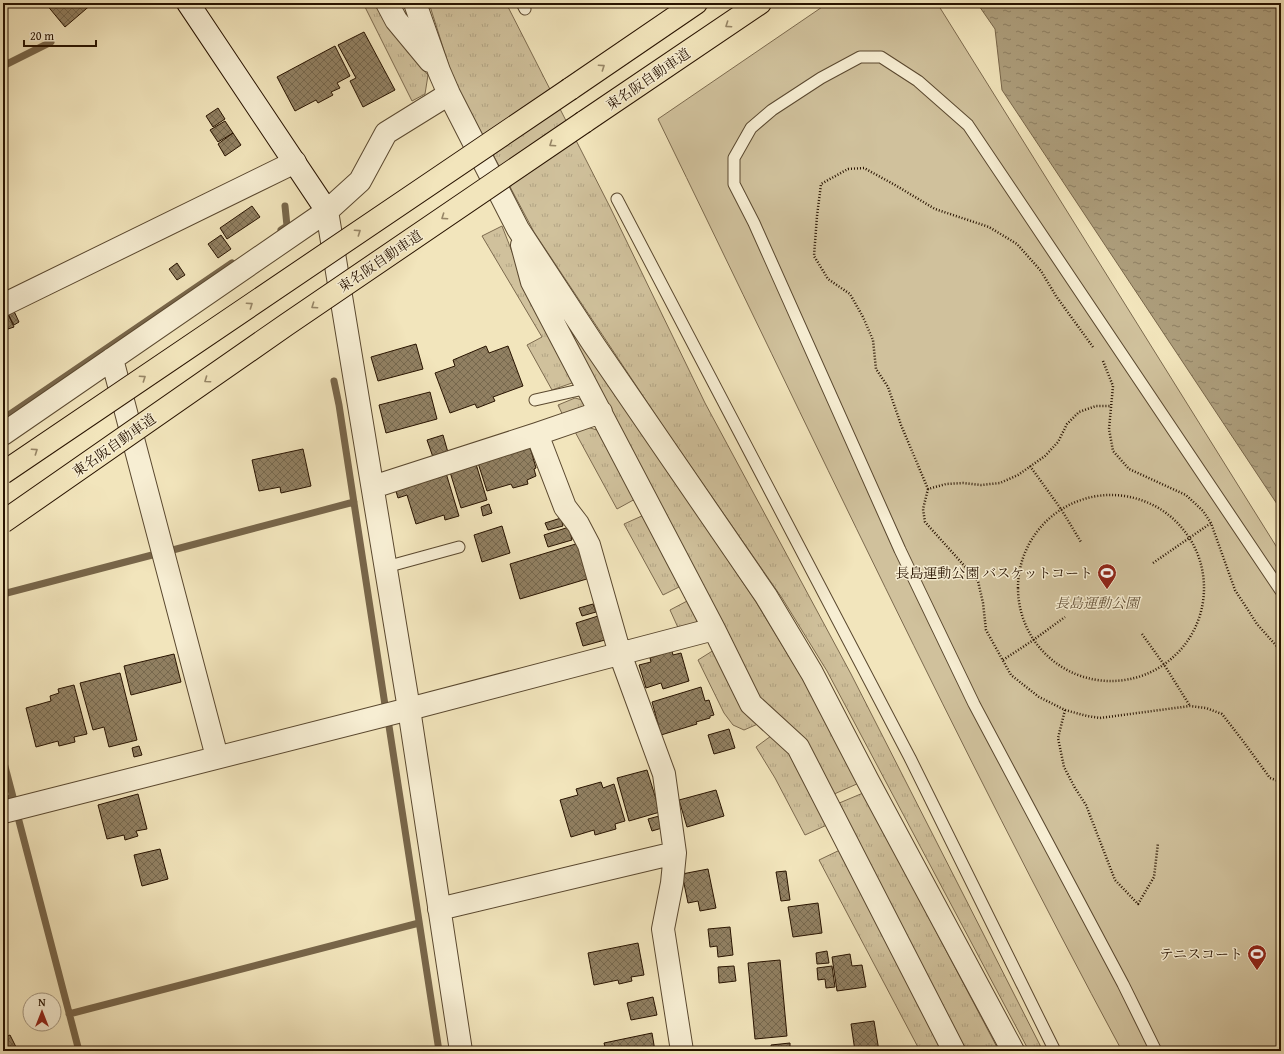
<svg xmlns="http://www.w3.org/2000/svg" width="1284" height="1054" font-family="'Gentium Book Plus','Noto Serif JP',serif">
  <style>
    .grass { fill: url(#grass-tufts); stroke: #7c6a4e }
    .park { fill: #d0c19c; stroke: #7c6a4e }
    .water { fill: url(#water-ripples); stroke: #78664a }
    .lines { fill: none; stroke-linecap: round; stroke-linejoin: round }
    .stream { stroke: #78664a; stroke-width: 7 }
    .building { fill: url(#building-cross-hatch); stroke: #281300 }
    .lane-casing { stroke: #5a482f; stroke-width: 13 }
    .street-casing { stroke: #5a482f; stroke-width: 24 }
    .secondary-casing { stroke: #281300; stroke-width: 24 }
    .highway-casing { stroke: #281300; stroke-width: 24 }
    .path { stroke: #281300; stroke-width: 2.5; stroke-dasharray: 1 2; stroke-linecap: butt }
    .lane { stroke: #f7eed3; stroke-width: 11 }
    .street { stroke: #f7eed3; stroke-width: 22 }
    .secondary { stroke: #f7eed3; stroke-width: 22 }
    .highway { stroke: #f2e5bc; stroke-width: 22 }
    .highway-bridge-casing { stroke: #281300; stroke-width: 24; stroke-linecap: butt }
    .highway-bridge { stroke: #f2e5bc; stroke-width: 22 }
    .oneway { stroke: #978667 }
    .labels { text-anchor: middle; stroke-width: 3; stroke-linejoin: round; paint-order: stroke }
    .street-label { font-size: 14px; fill: #281300; stroke: #f7eed3 }
    .poi-label { font-size: 14px; fill: #281300; stroke: #f7eed3; text-anchor: end }
    .park-label { font-size: 14px; font-style: italic; fill: #635037; stroke: #f7eed3 }
  </style>
  <defs>
    <pattern id="grass-tufts" width="24" height="20" patternUnits="userSpaceOnUse"><rect width="24" height="20" fill="#d0c19c"/><path d="M3 7l-1-3M5 7V3M7 7l1-3M15 17l-1-3M17 17v-4M19 17l1-3" fill="none" stroke="#b3a585"/></pattern>
    <pattern id="water-ripples" width="26" height="14" patternUnits="userSpaceOnUse"><rect width="26" height="14" fill="#ad9e7c"/><path d="M2 4q2-2 4 0t4 0M15 11q2-2 4 0t4 0" fill="none" stroke="#8d8063"/></pattern>
    <pattern id="building-cross-hatch" width="8" height="8" patternUnits="userSpaceOnUse"><rect width="8" height="8" fill="#918062"/><path d="M0 0l8 8M0 8l8-8" fill="none" stroke="#76684e"/></pattern>
  </defs>
  <rect width="100%" height="100%" fill="#f2e5bc"/>
  <filter id="stains"><feTurbulence type="fractalNoise" baseFrequency=".005" numOctaves="4"/><feColorMatrix values="0 0 0 0 .2 0 0 0 0 .09 0 0 0 0 .02 0 0 0 .5 -.17"/></filter>
  <radialGradient id="worn" r=".72"><stop offset=".6" stop-color="#630" stop-opacity="0"/><stop offset="1" stop-color="#630" stop-opacity=".3"/></radialGradient>
  <path class="grass" d="M363 3H382L406 50 428 75 425 94 412 101Z
    M429 3H506L610 207 705 403 851 674 1043 1051H1029L827 671 782 598 665 429 534 232 453 79Z
    M502 226 525 285 572 377V383L552 390 527 345 542 337 482 236Z
    M552 299 756 602 802 678 859 783 832 795 758 701Z
    M575 398 586 401 588 406 566 422 558 405Z
    M584 426 600 431 637 498 617 509 574 430Z
    M644 515 681 586 663 595 624 524Z
    M689 600 698 618 693 629 680 632 670 610Z
    M714 650 760 723 744 730 733 725 724 713 698 660Z
    M771 736 796 760 829 824 805 835 775 778 756 747Z
    M863 793 999 1051H964L837 804Z
    M842 849 942 1041 938 1051H920L819 860Z"/>
  <path class="park" d="M828 3H937L1281 554V1051H1122C957 745 810 431 658 119Z"/>
  <path class="water" d="M977 3H1281V510L1002 90 995 29Z"/>
  <g class="lines">
    <path class="stream" d="M3 66 51 42
      M281 230 287 226 285 206
      M334 381 339 405 385 705
      M3 419 232 263
      M169 551 354 502
      M3 594 156 554
      M389 726 439 1051
      M3 759 13 797 3 800
      M19 821 79 1051
      M69 1014 419 923"/>
  </g>
  <path class="building" d="M47 3H93L65 27 46 4Z
    M364 32 395 90 363 107 350 81 356 78 338 45Z
    M335 46 350 76 337 83 340 88 331 92 333 95 318 103 316 100 295 111 277 77Z
    M218 108 225 119 213 127 206 116Z
    M225 121 233 133 218 142 210 130Z
    M233 133 241 145 225 156 218 144Z
    M252 206 260 217 227 239 220 228Z
    M221 235 231 249 218 258 208 244Z
    M177 263 185 275 177 280 169 269Z
    M13 309 19 322 14 325 7 312Z
    M7 312 14 327 8 329 3 318V314Z
    M416 344 423 369 378 381 371 357Z
    M486 346 489 353 508 346 523 386 493 397 495 401 477 408 475 404 450 413 435 373 455 366 453 360Z
    M430 392 437 419 386 433 379 405Z
    M443 435 449 456 434 460 427 440Z
    M530 447 536 468 534 469 536 476 527 480 528 484 513 488 511 484 487 491 478 463Z
    M303 449 311 486 281 493 280 487 259 491 252 460Z
    M476 464 487 500 461 508 450 472Z
    M446 473 459 516 445 520 444 515 416 524 407 495 398 498 395 488Z
    M489 504 492 513 483 516 481 507Z
    M561 518 563 526 548 530 545 523Z
    M502 526 510 553 482 562 474 535Z
    M569 527 572 540 548 547 544 535Z
    M579 543 590 578 520 599 510 564Z
    M593 604 596 612 582 616 579 608Z
    M598 616 605 640 583 646 576 623Z
    M672 651 673 655 681 653 689 681 663 689 661 683 646 688 639 665 651 662 650 658Z
    M174 654 181 682 131 695 124 666Z
    M120 673 137 740 109 747 104 727 93 730 80 683Z
    M74 685 87 734 74 737 75 742 59 746 58 741 36 747 26 708 51 701 50 696 59 693 58 689Z
    M701 687 705 701 709 700 714 715 710 716V718L696 722 697 724 661 735 652 702Z
    M729 729 735 748 714 754 708 735Z
    M139 746 142 755 134 757 132 748Z
    M647 770 660 812 629 821 617 778Z
    M601 782 603 788 614 784 625 821 615 824 616 829 595 835 594 830 571 837 560 800 578 795 576 789Z
    M716 790 724 816 687 827 679 800Z
    M138 794 147 829 136 831 138 836 125 840 124 835 107 839 98 805Z
    M659 816 662 828 652 831 648 819Z
    M160 849 168 879 142 886 134 855Z
    M708 869 716 908 700 911 698 901 688 903 682 874Z
    M786 871 790 900 781 901 776 872Z
    M818 903 822 933 793 937 788 907Z
    M730 927 733 955 718 957 717 946 710 947 708 929Z
    M638 943 644 975 631 977 632 981 619 984 618 980 594 985 588 953Z
    M827 951 829 963 817 964 816 953Z
    M850 954 852 966 862 965 866 987 837 991 832 957Z
    M780 960 787 1036 755 1039 748 963Z
    M734 966 736 981 719 983 718 967Z
    M832 966 835 987 826 988 825 979 818 980 817 968Z
    M653 997 657 1015 631 1020 627 1003Z
    M874 1021 879 1051H855L851 1024Z
    M652 1033 655 1051H606L604 1043Z
    M10 1035 18 1051H3V1038Z
    M790 1043V1051H772L771 1045Z"/>
  <g class="lines">
    <defs>
      <path id="lane" d="M522 3 525 9
        M617 199 910 758 1055 1051
        M535 400 588 388
        M386 567 459 547
        M1156 1051 1123 984 974 704 900 550 754 223 734 184V158L751 128 772 110 821 78 860 57H881L918 81 968 125 1281 591"/>
      <path id="street" d="M387 3 396 20 430 61
        M415 3 439 71 449 94 518 229 594 345 766 596 812 673 867 779 1013 1051
        M327 211 409 709 461 1051
        M522 245 532 282 714 629 751 704 798 747 954 1051
        M3 305 295 162
        M112 359 217 757
        M3 434 327 211 360 181 386 133 449 94
        M537 434 565 507 578 524 589 545 620 654 664 774 675 853 672 883 663 929 682 1051
        M373 487 537 434 601 412
        M3 812 409 709 714 629
        M439 909 675 853"/>
      <path id="secondary" d="M188 3 327 211"/>
      <path id="highway" d="M570 89 696 3
        M584 122 760 3"/>
    </defs>
    <use href="#lane" class="lane-casing"/>
    <use href="#street" class="street-casing"/>
    <use href="#secondary" class="secondary-casing"/>
    <use href="#highway" class="highway-casing"/>
    <path class="path" d="M1093 347 1056 296 1041 271 1017 244 989 227 935 209 895 185 864 168 848 169 821 184 817 216 814 256 828 279 850 294 863 317 873 340 876 369 888 387 901 425 928 489 946 484 963 483 981 485 1000 483 1018 475 1045 456 1058 442 1067 424 1079 412 1096 406H1110
      M1103 361 1113 386 1109 429 1113 451 1129 469 1186 495 1203 511 1211 523 1235 590 1257 624 1281 651
      M1030 466 1061 509 1081 542
      M928 489 923 509 925 522 978 581 983 603 986 630 1011 675 1039 697 1065 710 1087 716 1100 718 1190 706 1206 708 1222 714 1243 741 1270 778 1281 782
      M1018 588a93 93 0 1 1 186 0a93 93 0 1 1-186 0Z
      M1153 563 1211 523
      M1142 634 1165 666 1190 706
      M1003 660 1032 641 1065 617
      M1065 710 1058 738 1064 767 1075 788 1086 805 1115 880 1138 904 1154 877 1158 843"/>
    <use href="#lane" class="lane"/>
    <use href="#street" class="street"/>
    <use href="#secondary" class="secondary"/>
    <use href="#highway" class="highway"/>
    <defs>
      <path id="highway-bridge" d="M3 473 570 89
        M3 522 286 325 584 122"/>
    </defs>
    <use href="#highway-bridge" class="highway-bridge-casing"/>
    <use href="#highway-bridge" class="highway-bridge"/>
  </g>
  <defs><path id="oneway-chevron" d="M-2-3.5L2.5 0L-2 3.5" fill="none" stroke-width="1.6" stroke-linecap="round" stroke-linejoin="round"/></defs>
  <g class="oneway">
    <use href="#oneway-chevron" transform="translate(728 25) rotate(146)"/>
    <use href="#oneway-chevron" transform="translate(602 67) rotate(-34)"/>
    <use href="#oneway-chevron" transform="translate(552 144) rotate(146)"/>
    <use href="#oneway-chevron" transform="translate(444 217) rotate(146)"/>
    <use href="#oneway-chevron" transform="translate(358 232) rotate(-34)"/>
    <use href="#oneway-chevron" transform="translate(250 305) rotate(-34)"/>
    <use href="#oneway-chevron" transform="translate(314 306) rotate(146)"/>
    <use href="#oneway-chevron" transform="translate(143 378) rotate(-34)"/>
    <use href="#oneway-chevron" transform="translate(207 380) rotate(145)"/>
    <use href="#oneway-chevron" transform="translate(35 451) rotate(-34)"/>
  </g>
  <defs>
    <symbol id="stadium-pin" viewBox="-11 -11 22 30"><path d="M0 17L-7.5 6A9.5 9.5 0 1 1 7.5 6Z" fill="#8f2418" stroke="#f7eed3"/><path d="M0-5a6.5 5 0 1 0 0 10a6.5 5 0 1 0 0-10ZM-3.5-1.8h7v3.6h-7Z" fill="#fff"/></symbol>
  </defs>
  <g fill-rule="evenodd">
    <use href="#stadium-pin" x="1096" y="562" width="22" height="30"/>
    <use href="#stadium-pin" x="1246" y="943" width="22" height="30"/>
  </g>
  <g class="labels">
    <g class="street-label">
      <text transform="translate(648 79) rotate(-34)" y="5">東名阪自動車道</text>
      <text transform="translate(380 261) rotate(-34)" y="5">東名阪自動車道</text>
      <text transform="translate(114 445) rotate(-35)" y="5">東名阪自動車道</text>
    </g>
    <g class="poi-label">
      <text x="1093" y="578">長島運動公園 バスケットコート</text>
      <text x="1243" y="959">テニスコート</text>
    </g>
    <g class="park-label">
      <text x="1097" y="608">長島運動公園</text>
    </g>
  </g>
  <rect width="1284" height="1054" fill="none" stroke="#f2e5bc" stroke-width="16"/>
  <rect x="4" y="4" width="1276" height="1046" fill="none" stroke="#281300" stroke-width="2"/>
  <rect x="8" y="8" width="1268" height="1038" fill="none" stroke="#281300"/>
  <g transform="translate(42 1012)"><circle r="19" fill="#f7eed3" stroke="#a4967f"/>
  <path d="M0-3L7 15L0 10L-7 15Z" fill="#8f2418"/>
  <text y="-6" font-size="11" font-weight="bold" text-anchor="middle" fill="#281300">N</text>
  </g>
  <path d="M24 40v6h72v-6" fill="none" stroke="#281300" stroke-width="2"/>
  <text x="30" y="40" font-size="12" fill="#281300" stroke="#f7eed3" stroke-width="3" paint-order="stroke">20 m</text>
  <rect width="100%" height="100%" filter="url(#stains)"/>
  <rect width="100%" height="100%" fill="url(#worn)"/>
</svg>
